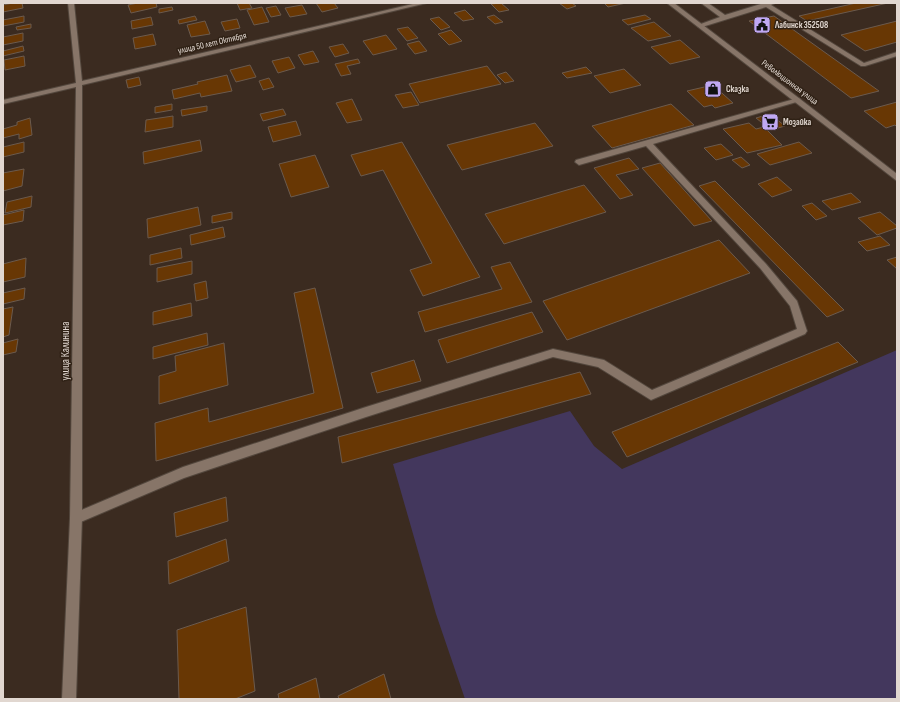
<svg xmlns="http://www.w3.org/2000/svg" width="900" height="702" font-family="'Sofia Sans Condensed',sans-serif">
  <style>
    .green { fill: #43375d }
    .building { fill: #683704; stroke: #6b5a4d }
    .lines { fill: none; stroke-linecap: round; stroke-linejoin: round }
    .service-casing { stroke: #53473d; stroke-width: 2 }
    .tertiary-casing { stroke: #53473d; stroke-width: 2 }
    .service { fill: #877568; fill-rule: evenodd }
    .tertiary { fill: #877568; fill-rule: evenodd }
    .labels { text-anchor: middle; stroke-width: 3; stroke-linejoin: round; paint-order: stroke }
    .far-poi-label { font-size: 9px; font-weight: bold; fill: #e1d7d0; stroke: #302216; text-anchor: start }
    .far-street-label { font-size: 9px; fill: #e1d7d0; stroke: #302216 }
    .street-label { font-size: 11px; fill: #e1d7d0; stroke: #302216 }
  </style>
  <rect width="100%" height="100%" fill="#3b2b20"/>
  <path class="green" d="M897 350V699H465L436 614 393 464 570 411 594 446 622 469Z"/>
  <path class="building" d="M13 3H22L23 8 3 12V5Z
    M138 3H156L157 7 131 13 128 5Z
    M237 3H249L252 8 240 10Z
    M316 3H334L338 8 322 12Z
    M501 3 509 10 499 12 491 4Z
    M559 3H572L576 6 567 9Z
    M604 3H626L608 7Z
    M856 3H888L807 21 799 16Z
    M302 5 307 14 290 17 285 8Z
    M276 6 281 15 271 17 266 8Z
    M172 7 173 10 159 13V9Z
    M262 7 269 22 254 25 247 10Z
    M465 10 474 19 463 21 454 13Z
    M494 15 503 22 495 24 487 17Z
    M645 15 651 19 628 25 622 20Z
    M24 16V22L3 26V20Z
    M195 16 197 20 179 24 178 20Z
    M774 16 879 91 851 98 749 21Z
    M151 17 153 25 132 29 131 21Z
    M439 17 450 27 441 30 430 19Z
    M237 19 240 28 225 31 221 22Z
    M205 21 210 34 191 37 187 25Z
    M897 21V42L865 51 841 35Z
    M654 22 671 36 648 41 631 28Z
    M31 24V28L17 30 16 27Z
    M408 27 418 38 407 41 397 29Z
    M451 30 462 41 449 45 438 34Z
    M23 33V41L3 45V37Z
    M153 34 156 45 135 49 133 38Z
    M386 35 397 49 373 55 363 41Z
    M680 40 700 57 670 64 651 47Z
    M419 41 427 51 415 54 407 44Z
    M343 44 349 53 335 57 329 47Z
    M23 46 24 51 3 56V51Z
    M313 51 319 62 304 65 298 55Z
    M24 56 25 66 5 70 4 60Z
    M289 57 295 68 278 73 272 61Z
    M358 59 360 63 347 66 351 74 341 76 335 64Z
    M250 65 256 77 236 82 230 70Z
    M487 66 501 84 420 103 409 84Z
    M586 67 592 73 567 78 562 73Z
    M624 69 641 85 610 93 594 76Z
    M506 72 514 81 505 83 497 75Z
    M227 75 232 91 201 97 200 93 174 99 172 90 198 84 197 82Z
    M139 77 141 85 128 88 126 80Z
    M269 78 274 87 263 90 259 81Z
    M713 85 733 103 715 108 712 105 704 107 687 91Z
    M411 92 419 105 403 108 395 95Z
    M352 99 362 120 347 123 336 103Z
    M897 102V127L895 125 886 128 864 111Z
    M172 104V110L155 113V107Z
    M671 104 694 125 612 148 592 126Z
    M207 106V111L182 116 181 110Z
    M283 109 286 115 263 121 260 114Z
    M770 114 785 126 771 130 756 118Z
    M173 116V127L145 132 146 120Z
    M30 118 32 135 19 139V134L3 138V129L17 125V122Z
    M296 121 301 135 273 142 268 127Z
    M535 123 553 146 462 170 447 145Z
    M749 123 756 129 764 127 782 145 747 153 723 129Z
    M200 140 202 151 144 164 143 152Z
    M24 142V152L3 157V147Z
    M402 142 480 277 423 296 410 270 432 263 383 170 361 176 351 155Z
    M799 142 812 153 770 165 757 154Z
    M721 144 733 155 716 160 704 148Z
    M315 155 329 187 291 197 279 164Z
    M741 157 750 165 742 168 732 160Z
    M629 158 639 169 616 175 633 195 620 199 594 168Z
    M660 163 712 221 694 226 642 168Z
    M24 169 22 186 3 191V173Z
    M777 177 792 190 772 197 758 184Z
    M715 181 844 310 827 317 699 186Z
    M584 185 606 212 504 244 485 214Z
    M851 193 861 202 832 210 822 201Z
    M32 196 31 207 5 213 7 202Z
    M812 203 827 216 816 220 802 206Z
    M198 207 201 225 148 238 147 219Z
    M24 210 23 221 3 225V215Z
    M232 212V219L212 223V216Z
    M880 212 897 226V228L877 235 858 218Z
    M223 227 225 237 191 245 190 235Z
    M880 236 890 245 867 251 858 242Z
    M719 240 750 273 567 340 543 301Z
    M181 248 182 258 150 265V255Z
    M897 257V269L887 260Z
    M26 258 25 277 3 282V264Z
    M192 261V274L157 282V268Z
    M510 262 532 302 425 332 418 312 502 289 491 267Z
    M206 281 208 298 196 301 194 284Z
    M25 288 24 299 3 304V293Z
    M315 288 343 408 156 461 155 423 208 408 209 422 314 393 294 293Z
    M191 303 192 316 153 325V312Z
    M13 307 9 335 3 337V309Z
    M532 312 543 332 447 363 438 340Z
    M207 333 208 345 153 359V347Z
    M18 339 16 352 3 355V343Z
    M838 342 858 362 627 457 612 432Z
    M224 343 228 385 159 404V376L176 371 175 356Z
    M414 360 421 381 377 393 371 373Z
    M580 372 591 394 342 463 338 437Z
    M226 497 228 521 176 537 174 513Z
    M226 539 229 561 169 584 168 561Z
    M246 607 255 691 235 699H179L177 630Z
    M384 674 391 699H339L338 696Z
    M316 678 320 699H279L278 694Z"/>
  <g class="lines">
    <defs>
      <path id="service" d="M701 3H708L725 15 764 3H775L771 5 864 63 897 52V56L865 66H861L766 7 702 27H698V25L720 17Z
        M798 98 800 99V101L653 144 766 264 797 301 807 331 805 334 651 400 598 367 553 357 366 417 184 478 76 524 72 522 70 518 72 514 183 467 366 407 553 349 604 360 652 390 797 329 790 306 760 268 646 146 579 165 575 162 576 160Z"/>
      <path id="tertiary" d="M68 3H74L82 81 417 3H427L82 85V518L76 699H62L70 518 76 87 3 104V100L76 83Z
        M667 3H674L800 99 897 174V181Z"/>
    </defs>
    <use href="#service" class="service-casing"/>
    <use href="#tertiary" class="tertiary-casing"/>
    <use href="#service" class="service"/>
    <use href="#tertiary" class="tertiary"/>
  </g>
  <defs>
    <symbol id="civic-square" viewBox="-11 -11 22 22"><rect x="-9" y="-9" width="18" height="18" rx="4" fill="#c0a8f3" stroke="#302216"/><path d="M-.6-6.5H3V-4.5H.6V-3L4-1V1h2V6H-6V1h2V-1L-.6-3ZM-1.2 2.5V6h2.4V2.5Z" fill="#111"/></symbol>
    <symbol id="shop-square" viewBox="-11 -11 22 22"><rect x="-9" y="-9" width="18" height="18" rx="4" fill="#c0a8f3" stroke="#302216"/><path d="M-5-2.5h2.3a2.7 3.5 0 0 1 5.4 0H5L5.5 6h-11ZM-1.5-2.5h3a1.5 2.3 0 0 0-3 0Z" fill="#111"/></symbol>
    <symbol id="supermarket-square" viewBox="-11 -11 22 22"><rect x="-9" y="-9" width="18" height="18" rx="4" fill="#c0a8f3" stroke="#302216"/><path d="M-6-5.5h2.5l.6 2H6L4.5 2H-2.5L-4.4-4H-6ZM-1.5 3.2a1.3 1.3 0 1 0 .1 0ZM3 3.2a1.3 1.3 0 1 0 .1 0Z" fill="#111"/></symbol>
  </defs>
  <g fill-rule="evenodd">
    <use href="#civic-square" x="752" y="15" width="20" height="20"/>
    <use href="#shop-square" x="703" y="79" width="20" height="20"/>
    <use href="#supermarket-square" x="760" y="112" width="20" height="20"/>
  </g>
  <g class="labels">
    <g class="far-poi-label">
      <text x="775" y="28">Лабинск 352508</text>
      <text x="726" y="92">Сказка</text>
      <text x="783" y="125">Мозайка</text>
    </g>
    <g class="far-street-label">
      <text transform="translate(212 43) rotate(-13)" y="3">улица 50 лет Октября</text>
      <text transform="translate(790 82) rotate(37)" y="3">Революционная улица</text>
    </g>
    <g class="street-label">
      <text transform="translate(65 351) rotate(-90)" y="4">улица Калинина</text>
    </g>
  </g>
  <rect width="900" height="702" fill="none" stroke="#e1d7d0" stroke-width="8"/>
</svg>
